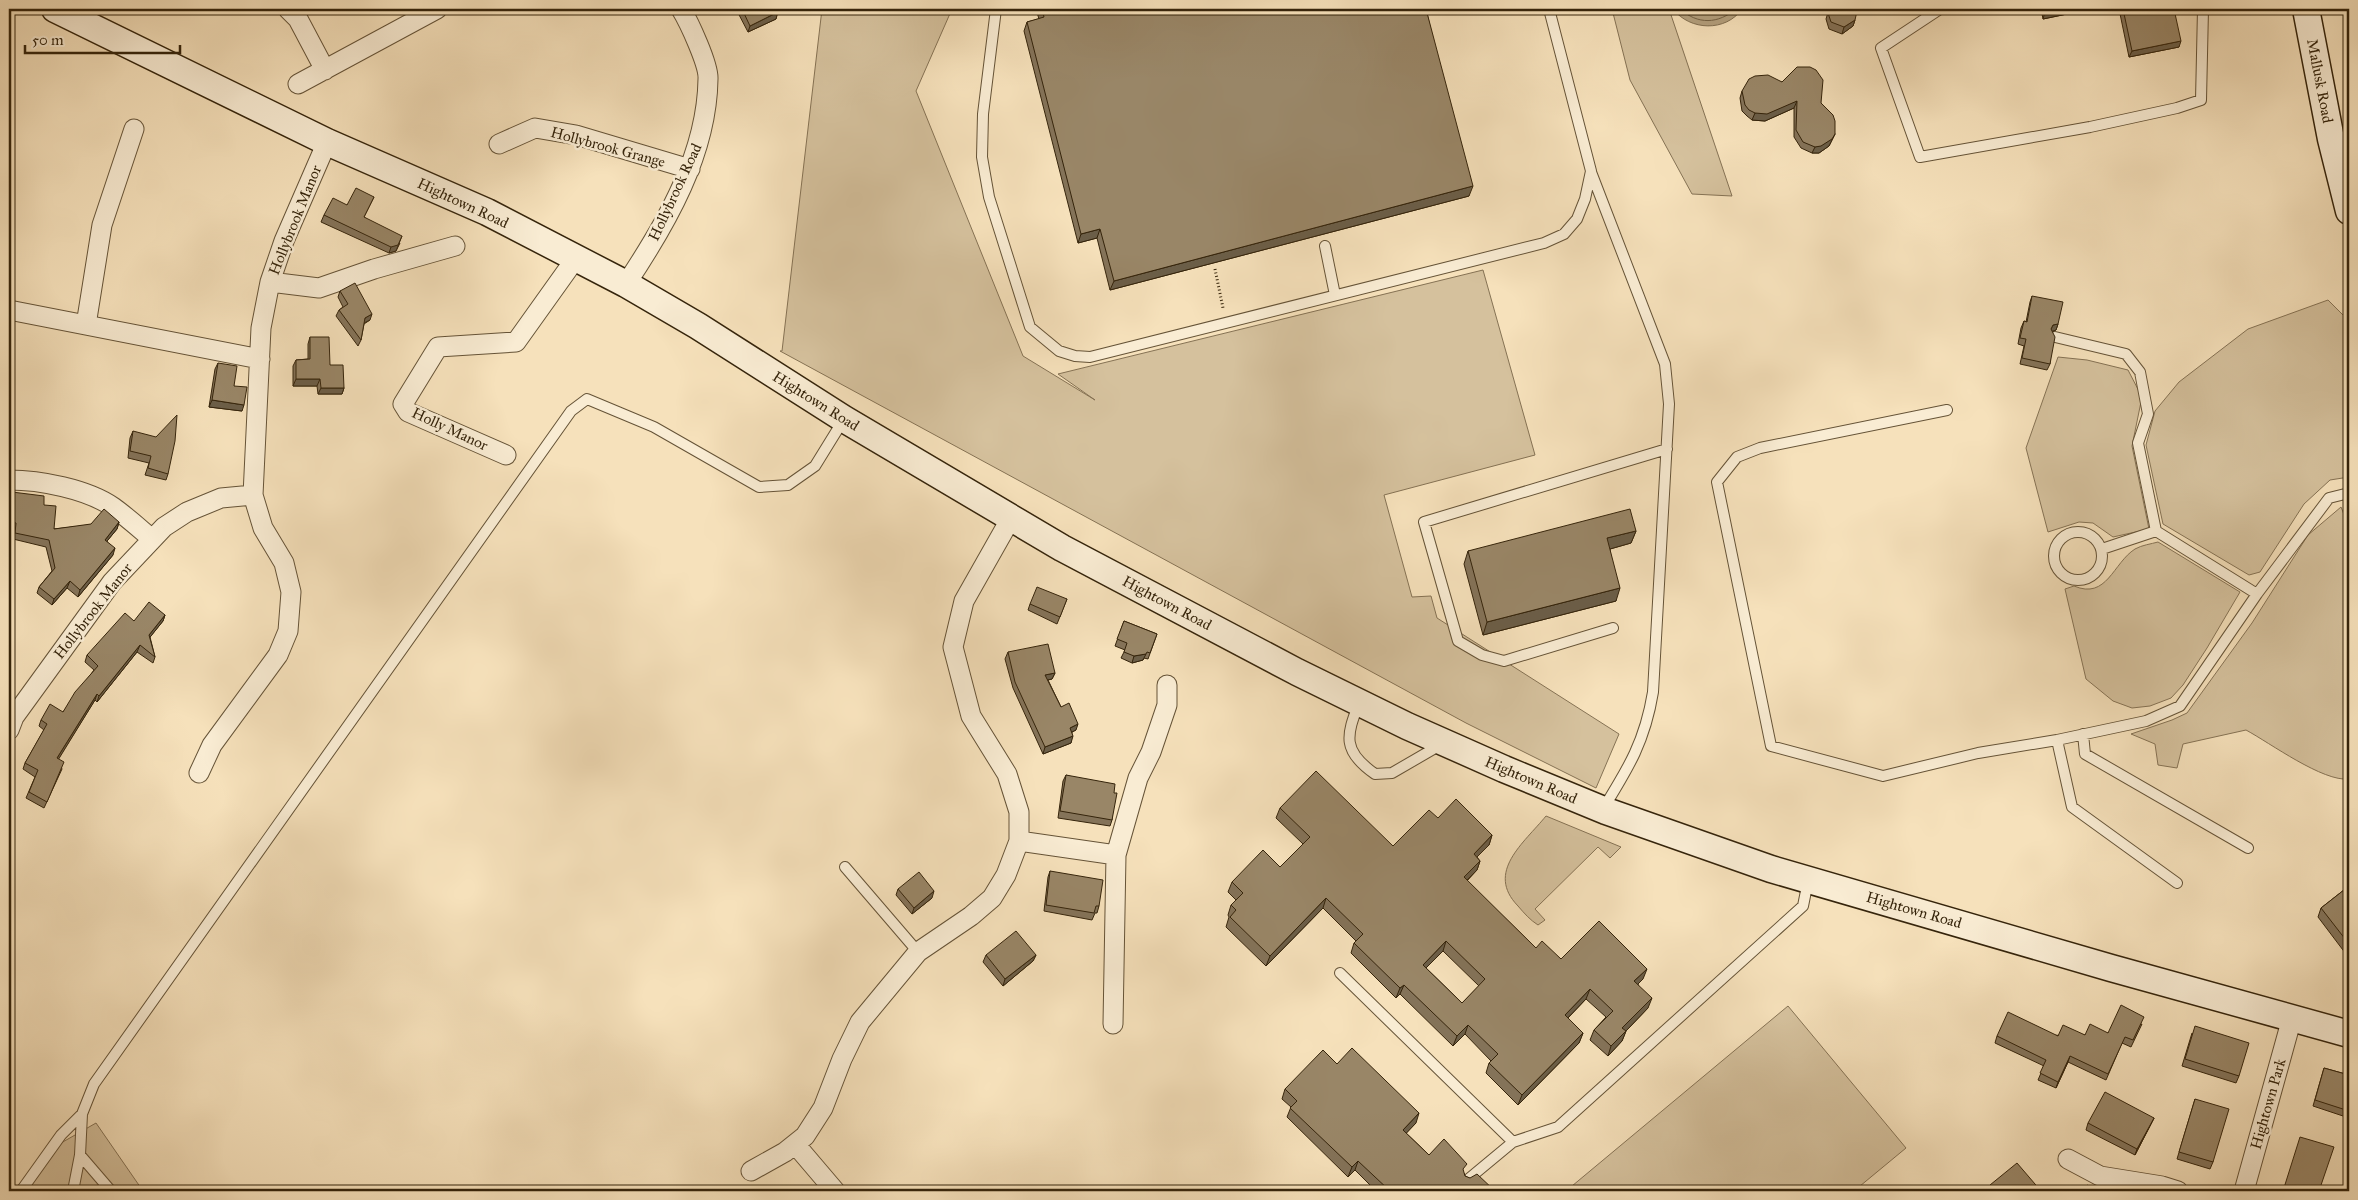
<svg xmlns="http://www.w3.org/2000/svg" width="2358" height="1200" font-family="'IM FELL Great Primer',serif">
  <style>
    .green { fill: #d5c19d; stroke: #857254 }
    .water { fill: #b4a17f; stroke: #816f51 }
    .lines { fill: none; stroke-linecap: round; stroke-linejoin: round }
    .shore { stroke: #746245; stroke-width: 1 }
    .service-casing { stroke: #655337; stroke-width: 12 }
    .minor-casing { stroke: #655337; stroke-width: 21 }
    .secondary-casing { stroke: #35240b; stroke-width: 29 }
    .path { stroke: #35240b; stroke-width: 3; stroke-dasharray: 1 2.5; stroke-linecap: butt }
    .service { stroke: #f9ecd3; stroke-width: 10 }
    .minor { stroke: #f9ecd3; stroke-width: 19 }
    .secondary { stroke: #f9ecd3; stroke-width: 26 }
    .wall { fill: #847359; stroke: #35240b; fill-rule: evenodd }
    .shaded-wall { fill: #6b5e48; stroke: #35240b }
    .building { fill: #998667; stroke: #35240b; fill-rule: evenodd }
    .labels { text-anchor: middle; stroke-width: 5; stroke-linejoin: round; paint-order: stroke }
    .street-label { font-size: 15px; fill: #35240b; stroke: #f9ecd3 }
  </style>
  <rect width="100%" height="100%" fill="#f6e1bb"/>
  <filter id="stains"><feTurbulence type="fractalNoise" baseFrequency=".004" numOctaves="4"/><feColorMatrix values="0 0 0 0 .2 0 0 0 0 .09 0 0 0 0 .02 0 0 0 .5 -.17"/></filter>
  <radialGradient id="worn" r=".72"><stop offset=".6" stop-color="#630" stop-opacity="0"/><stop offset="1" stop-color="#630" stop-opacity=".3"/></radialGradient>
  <path class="green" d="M822 9H952L916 91 1023 356 1095 400 1058 374 1483 270 1535 455 1384 495 1412 597 1431 596 1437 618 1619 734 1596 788 1466 723 780 351H782Z
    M1612 9H1669L1732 196 1692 194 1630 80Z
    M2328 300 2347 319 2349 328V412L2344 413 2349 477 2330 480 2304 504 2260 572 2249 575 2163 524 2146 445 2155 411 2179 382 2248 329Z
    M2058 357 2087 360 2128 370 2142 397 2132 446 2149 529 2113 537 2093 523 2079 522 2048 532 2026 448Z
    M2341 507 2347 522H2349V779C2323 782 2270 743 2246 730L2183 744 2177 768 2158 765 2155 744 2131 734 2172 720 2187 713 2252 623 2308 535Z
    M2158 542 2240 592 2207 648 2183 685 2171 698 2150 706 2132 708 2113 701 2086 679 2065 589 2074 586C2107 600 2113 563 2135 549 2142 545 2151 544 2158 542Z
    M1546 816 1621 847 1610 858 1598 847 1535 909 1545 920 1538 925C1530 920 1524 913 1518 906 1485 872 1524 843 1546 816Z
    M1788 1006 1906 1148 1854 1191H1576L1572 1186Z
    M96 1123 143 1191H26L61 1143Z"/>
  <path class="water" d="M1673 9H1742C1726 32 1690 31 1673 9Z"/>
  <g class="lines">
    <path class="shore" d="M1680 9C1698 25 1718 24 1736 9"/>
    <defs>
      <path id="service" d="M996 9 983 114 982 157 989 197 1030 327 1059 351 1075 356 1090 357 1544 243 1564 234 1577 219 1585 199 1591 171 1549 9
        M1940 9 1881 48 1920 157 2090 127 2177 108 2201 100 2203 9
        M1591 172 1665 364 1669 404 1653 692C1645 741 1629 767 1603 809
        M1325 246 1335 295
        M2055 337 2126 354 2140 372 2148 414 2138 443 2156 531 2257 594
        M1947 410 1760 448 1737 457 1717 482 1771 746 1883 776 1978 753 2057 740 2146 721 2180 706 2257 594 2329 498 2349 493
        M2054 556a24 24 0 1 1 48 0a24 24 0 1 1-48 0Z
        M2102 549 2156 531
        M1613 628 1504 661 1482 655 1458 641 1424 522 1667 449
        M1359 703C1346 736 1342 751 1375 774L1392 773 1442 744
        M2083 734 2085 754 2248 848
        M2057 740 2072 807 2177 883
        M845 867 918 952
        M1340 973 1513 1142
        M80 1155 111 1191
        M1466 1181 1513 1142 1558 1127 1803 906 1808 881
        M21 1191 61 1135 82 1114
        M73 1191 80 1155 82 1114 94 1084 571 411 587 399 654 427 759 487 788 485 815 466 844 419"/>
      <path id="minor" d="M288 9 298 19 325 70
        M298 84 437 9
        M499 144 535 128 576 135 690 169
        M270 282 319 288 374 269 455 246
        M626 284C666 224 707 154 708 79 709 65 689 22 681 9
        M9 310 260 359
        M86 325 102 225 134 129
        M506 455 408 412 403 404 438 347 516 342 576 258
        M9 480C40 480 87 489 113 507 127 517 139 528 152 539
        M9 730 14 717 112 582 164 527 187 512 221 498 253 495
        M199 773 212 745 278 655 288 631 291 592 284 563 263 528 253 495 261 328 270 282 284 241 327 142
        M1019 841 1116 855
        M1113 1024 1116 855 1138 778 1151 752 1167 705V685
        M795 1144 835 1191
        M2068 1159 2100 1176 2162 1186 2178 1191
        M751 1171 785 1152 805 1136 823 1108 842 1059 860 1022 918 952 971 916 992 898 1006 875 1019 841V812L1007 774 971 716 953 647 964 601 1011 518
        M2244 1191 2292 1018"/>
      <path id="secondary" d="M55 9 327 142 487 212 626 284 698 326 844 419 1062 548 1297 672 1407 726 1504 769 1606 811 1771 869 2111 968 2349 1034
        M2306 9 2331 139 2349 211"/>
    </defs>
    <use href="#service" class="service-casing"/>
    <use href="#minor" class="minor-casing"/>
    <use href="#secondary" class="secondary-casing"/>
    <path class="path" d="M1215 269 1223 308"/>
    <use href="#service" class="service"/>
    <use href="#minor" class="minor"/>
    <use href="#secondary" class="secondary"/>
  </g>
  <path class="wall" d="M736 9H777L776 19 748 32Z
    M1036 9H1426L1469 196 1110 290 1097 238 1078 243 1024 31 1027 22 1039 19Z
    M1829 9 1855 20 1853 26 1842 34 1829 29 1826 19Z
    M2041 9H2091L2043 19Z
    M2119 9H2174L2179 47 2129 57Z
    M1782 82 1821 103 1835 134 1829 146 1819 153H1812L1801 148 1794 137V108L1765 121 1752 120 1747 116 1742 111 1740 98 1742 91Z
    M374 197 364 217 400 243 396 251 389 253 321 222 324 215 347 205Z
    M340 291 370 320 364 324 361 340 358 346 336 316 339 310 343 307 338 297Z
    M2032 296 2058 324 2056 330 2052 332 2050 364 2047 370 2020 364 2024 346 2018 344 2021 328 2024 321 2026 322 2030 302Z
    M310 337 330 365 344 388 342 394H318L317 386H293V366L296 360 308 359V344Z
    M218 363 234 386 242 411 209 407 215 369Z
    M133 431 168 474 166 480 145 475 149 463 128 458 130 438Z
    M12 492 44 505 54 529 119 522 117 529 107 541 113 555 78 597 67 588 52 605 37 593 39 587 52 571 46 547 13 539V530L9 528V508L10 498Z
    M1636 531 1631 543 1610 549 1616 601 1483 635 1464 564 1468 551Z
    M1067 599 1057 624 1028 610 1030 604Z
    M165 615 163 621 150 637 155 657 153 663 137 652 97 702 95 700 58 759 62 769 44 808 26 798 35 777 23 769 25 763 44 730 39 726 41 720 63 712 94 670 85 662 87 655 134 621Z
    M1124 621 1157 634 1148 659 1144 658 1143 660 1132 663 1121 658 1125 650 1115 646Z
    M1008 652 1055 673 1052 679 1048 680 1061 707 1076 730 1072 732 1071 743 1043 754 1013 688 1005 659Z
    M1066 775 1114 793 1112 820 1110 826 1058 818 1063 781Z
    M1280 808 1393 846 1438 818 1492 835 1489 845 1477 857 1480 861 1477 870 1467 881 1536 948 1561 959 1643 979 1638 984 1648 1008 1626 1031 1622 1041 1608 1056 1590 1040 1594 1030 1606 1017 1586 999 1568 1018 1583 1033 1579 1043 1518 1105 1486 1073 1489 1063 1491 1061 1465 1034 1453 1046 1400 994 1396 998 1351 953 1354 943 1356 941 1323 908 1266 966 1226 927 1229 917 1228 915 1231 905 1236 900 1228 892 1232 882 1280 867 1303 844 1276 818ZM1443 951 1479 986 1462 1003 1426 968Z
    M1050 871 1099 906 1097 913H1095L1092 920 1044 911 1048 877Z
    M2349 886V958L2318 917 2321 908Z
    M898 889 932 898 912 914 896 895Z
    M986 955H1036L1033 961 1003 986 983 962Z
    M2142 1024 2131 1047 2122 1043 2106 1080 2068 1062 2056 1088 2038 1080 2044 1066 1995 1043 1997 1036 2085 1035 2108 1033Z
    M2192 1033 2239 1076 2236 1083 2182 1066Z
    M1337 1064 1416 1123 1406 1133 1429 1155 1464 1173 1465 1176 1495 1191H1376L1355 1170 1348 1177 1287 1117 1291 1107 1282 1099 1285 1089Z
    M2324 1068 2349 1075V1118L2313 1106Z
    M2195 1099 2213 1162 2210 1169 2177 1159Z
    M2154 1118 2151 1124 2135 1155 2086 1130 2088 1123Z
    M1990 1185 2041 1191H1987Z"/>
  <path class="shaded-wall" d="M2062 9H2091L2043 19 2045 12Z
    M778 12 776 19 748 32 750 26Z
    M1855 20 1853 26 1842 34 1844 27Z
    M2181 41 2179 47 2129 57 2132 51Z
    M1797 101 1794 108 1765 121 1752 120 1755 113Z
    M1835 134 1829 146 1819 153H1812L1815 147Z
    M1473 186 1469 196 1110 290 1114 281Z
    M1100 229 1097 238 1078 243 1081 234Z
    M402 236 396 251 389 253 391 247Z
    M372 314 370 320 362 324 365 318Z
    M2058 324 2056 330 2050 332 2051 329 2053 325Z
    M296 379H320L317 386H293Z
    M321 388H344L342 394H318Z
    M212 400 244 405 242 411 209 407Z
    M119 522 117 529 103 546 105 540Z
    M1636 531 1631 543 1603 551 1607 538Z
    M115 548 113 555 78 597 80 590Z
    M70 581 67 588 52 605 54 599Z
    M1620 588 1616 601 1483 635 1487 622Z
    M165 615 163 621 147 641 149 635Z
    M140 645 137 652 97 702 99 696Z
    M1146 654 1143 660 1132 663 1134 656Z
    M1055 673 1052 679 1043 681 1045 675Z
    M97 694 95 700 55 765 57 758Z
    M1078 724 1076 730 1068 734 1070 728Z
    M1073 736 1071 743 1043 754 1045 747Z
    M1492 835 1489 845 1470 864 1474 854Z
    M1480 861 1477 870 1460 887 1464 877Z
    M934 891 932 898 912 914 914 908Z
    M1326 898 1323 908 1266 966 1270 956Z
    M1446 941 1443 951 1419 975 1423 965Z
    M1036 955 1033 961 1003 986 1005 979Z
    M1647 969 1643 979 1631 991 1634 981Z
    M1404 985 1400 994 1396 998 1400 988Z
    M1590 989 1586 999 1561 1025 1565 1015Z
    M1652 998 1648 1008 1626 1031 1622 1041 1608 1056 1611 1046 1622 1028Z
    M1468 1025 1465 1034 1453 1046 1457 1036Z
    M1583 1033 1579 1043 1518 1105 1522 1095Z
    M2070 1056 2068 1062 2056 1088 2058 1082Z
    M1419 1113 1416 1123 1400 1140 1403 1130Z
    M2154 1118 2151 1124 2135 1155 2137 1149Z
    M1358 1161 1355 1170 1348 1177 1352 1167Z"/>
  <path class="building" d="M742 9H777L778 12 750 26Z
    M1042 9H1426L1473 186 1114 281 1100 229 1081 234 1027 22 1044 17Z
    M1829 9H1856L1857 11 1855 20 1844 27 1831 22 1828 13Z
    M2045 9H2062L2045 12Z
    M2123 9H2174L2181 41 2132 51Z
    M1797 67H1810L1816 70 1823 80 1821 103 1833 115 1835 121V134L1832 139 1821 146 1815 147 1803 142 1796 130 1797 101 1767 114 1755 113 1749 110 1745 105 1742 91 1749 79 1755 76 1768 75 1782 82Z
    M356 188 374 197 364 217 402 236 398 245 391 247 324 215 333 198 347 205Z
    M355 283 372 314 365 318 361 340 339 310 348 304 340 291Z
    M2032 296 2063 302 2058 324 2053 325 2051 329 2055 337 2050 364 2022 358 2026 339 2020 338 2024 321 2027 322Z
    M310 337H329L330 365H343L344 388H321L320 379H296V360L310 359Z
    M218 363 237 366 234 386 247 387 244 405 212 400Z
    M177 415 175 441 168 474 148 468 151 456 130 451 133 431 156 437Z
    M12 492 44 496V505L56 506 54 529 91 524 104 509 119 522 105 540 115 548 80 590 70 581 54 599 39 587 55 568 49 540 15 533 16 523 9 521Z
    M1630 509 1636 531 1607 538 1620 588 1487 622 1468 551Z
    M1037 587 1067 599 1060 617 1030 604Z
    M149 602 165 615 149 635 155 657 140 645 99 696 97 694 57 758 64 762 47 802 29 792 38 770 25 763 47 724 41 720 50 704 63 712 75 692 98 666 87 655 125 613 134 621Z
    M1124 621 1157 634 1150 653 1147 652 1146 654 1134 656 1124 652 1127 643 1117 639Z
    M1048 644 1055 673 1045 675 1061 707 1069 703 1078 724 1070 728 1073 736 1045 747 1015 682 1008 652Z
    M9 662 12 664 9 672Z
    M1316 771 1393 846 1429 810 1438 818 1456 799 1492 835 1474 854 1480 861 1464 877 1536 948 1542 941 1561 959 1599 921 1647 969 1634 981 1652 998 1622 1028 1626 1031 1611 1046 1594 1030 1613 1011 1590 989 1565 1015 1583 1033 1522 1095 1489 1063 1498 1054 1468 1025 1457 1036 1404 985 1400 988 1354 943 1363 934 1326 898 1270 956 1230 917 1236 910 1231 905 1243 893 1232 882 1263 850 1280 867 1310 837 1280 808ZM1446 941 1485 979 1462 1003 1423 965Z
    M1066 775 1115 784 1114 793H1117L1112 820 1060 811Z
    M1050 871 1103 880 1099 906H1096L1094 913 1046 905Z
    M919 872 934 891 914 908 898 889Z
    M2349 886V944L2321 908Z
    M1016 931 1036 955 1005 979 986 955Z
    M2121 1005 2144 1017 2133 1040 2125 1037 2108 1074 2070 1056 2058 1082 2040 1073 2046 1060 1997 1036 2008 1012 2058 1036 2063 1025 2085 1035 2090 1024 2108 1033Z
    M2195 1026 2249 1043 2239 1076 2185 1059Z
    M1352 1048 1419 1113 1403 1130 1429 1155 1444 1139 1467 1164 1463 1169 1465 1176 1470 1178 1477 1174 1495 1191H1390L1358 1161 1352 1167 1290 1108 1297 1101 1285 1089 1323 1050 1337 1064Z
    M2324 1068 2349 1075V1111L2315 1100Z
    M2105 1092 2154 1118 2137 1149 2088 1123Z
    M2195 1099 2229 1109 2213 1162 2179 1152Z
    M2300 1137 2334 1147 2319 1191H2283Z
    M2017 1163 2041 1191H1995L1990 1185Z
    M2087 1185 2100 1191H2084Z"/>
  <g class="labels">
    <g class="street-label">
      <text transform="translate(2320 81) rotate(79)" y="5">Mallusk Road</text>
      <text transform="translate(608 147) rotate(15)" y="5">Hollybrook Grange</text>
      <text transform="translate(675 192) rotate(-65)" y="5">Hollybrook Road</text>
      <text transform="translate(463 203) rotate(25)" y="5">Hightown Road</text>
      <text transform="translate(295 220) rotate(-68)" y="5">Hollybrook Manor</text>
      <text transform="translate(816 401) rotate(32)" y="5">Hightown Road</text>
      <text transform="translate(450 429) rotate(25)" y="5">Holly Manor</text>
      <text transform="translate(1167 603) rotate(28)" y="5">Hightown Road</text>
      <text transform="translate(93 611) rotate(-52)" y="5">Hollybrook Manor</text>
      <text transform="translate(1531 780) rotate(23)" y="5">Hightown Road</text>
      <text transform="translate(1914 910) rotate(16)" y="5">Hightown Road</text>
      <text transform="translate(2268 1104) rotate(-74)" y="5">Hightown Park</text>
    </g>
  </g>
  <rect width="2358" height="1200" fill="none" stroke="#f6e1bb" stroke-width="30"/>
  <rect x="10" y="10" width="2338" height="1180" fill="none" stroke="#35240b" stroke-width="2.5"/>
  <rect x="15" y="15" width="2328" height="1170" fill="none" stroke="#35240b"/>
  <path d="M25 45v8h155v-8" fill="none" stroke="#35240b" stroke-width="2.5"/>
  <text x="32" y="45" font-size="15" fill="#35240b" stroke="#f9ecd3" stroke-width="4" paint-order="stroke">50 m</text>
  <rect width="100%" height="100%" filter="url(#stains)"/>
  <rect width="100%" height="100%" fill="url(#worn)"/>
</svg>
